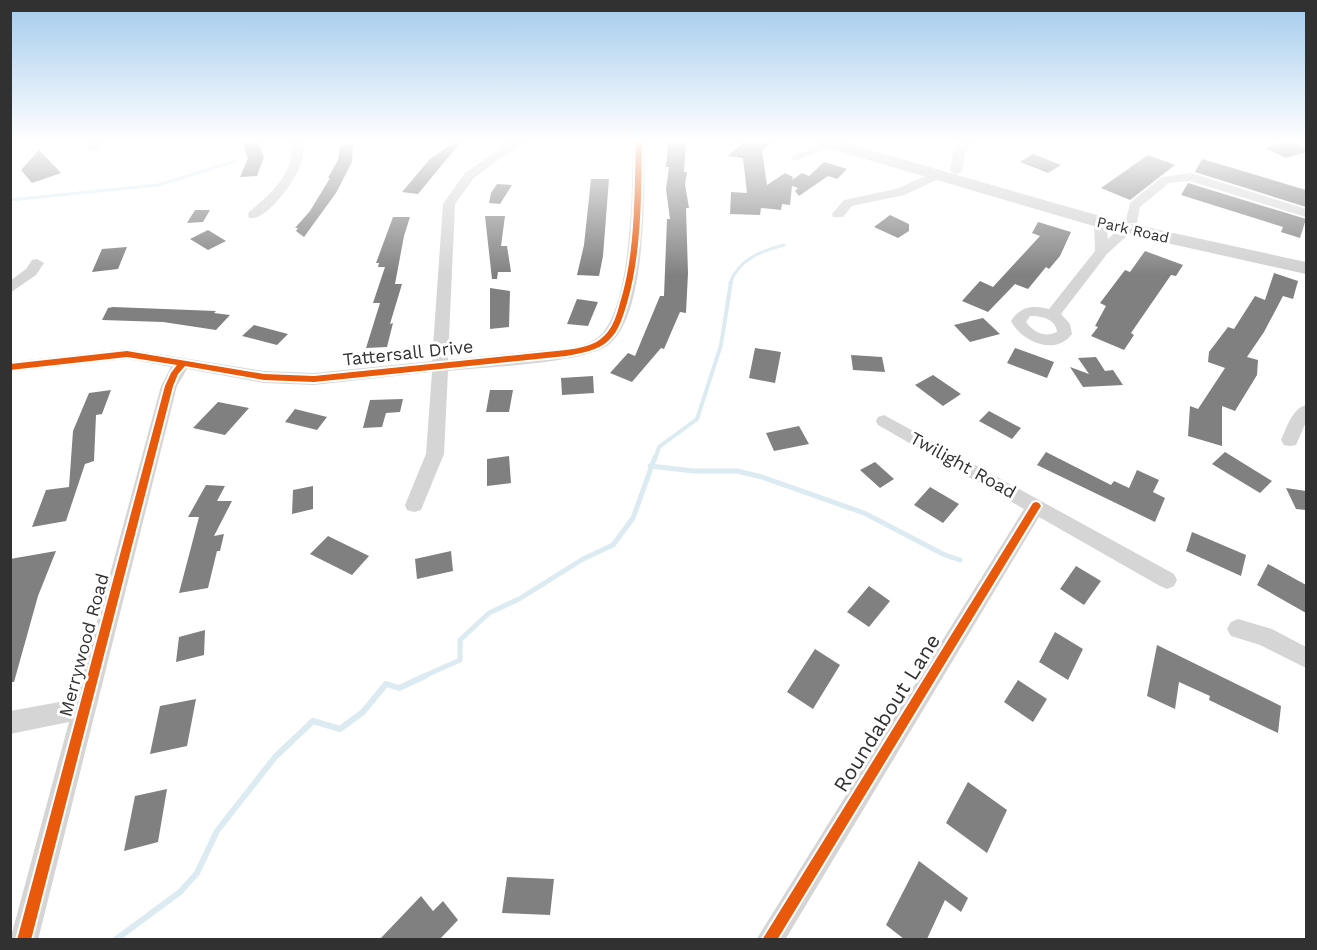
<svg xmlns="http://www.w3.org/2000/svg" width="1317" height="950" font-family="'Work Sans',sans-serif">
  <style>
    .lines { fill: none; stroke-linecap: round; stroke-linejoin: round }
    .stream-far3 { stroke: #dceaf2; stroke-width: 3 }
    .stream-far2 { stroke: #dceaf2; stroke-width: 4 }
    .stream-far1 { stroke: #dceaf2; stroke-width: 5 }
    .stream { stroke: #dceaf2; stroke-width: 6 }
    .building { fill: #808080 }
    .minor { fill: #d5d5d5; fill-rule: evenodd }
    .secondary { fill: #cfcfcf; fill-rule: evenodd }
    .cycleway-casing { stroke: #fff; stroke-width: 4 }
    .cycleway { fill: #e8590c; fill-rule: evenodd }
    .labels { text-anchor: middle; stroke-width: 6; stroke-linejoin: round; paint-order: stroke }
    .far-street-label { font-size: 15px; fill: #313131; stroke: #fff }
    .street-label { font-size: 18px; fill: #313131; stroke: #fff }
    .near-street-label { font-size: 21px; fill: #313131; stroke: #fff }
  </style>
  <rect width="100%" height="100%" fill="#fff"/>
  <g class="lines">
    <path class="stream-far3" d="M10 200 158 185 236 161
      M730 283C739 259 761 251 784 245"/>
    <path class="stream-far2" d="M655 459 659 447 697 419 721 345 731 282"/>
    <path class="stream-far1" d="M650 466 694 471H737L762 477 864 513 945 555 960 560
      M422 677 460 660V640L489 613 519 599 583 559 613 545 633 518 655 457"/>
    <path class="stream" d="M115 940 180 892 197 873 217 831 275 757 313 721 340 729 363 712 386 684 399 688 425 676"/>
  </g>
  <path class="building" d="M242 142H258L264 157 257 176 240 177 248 158Z
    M454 142 460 143 418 194 402 192 430 159Z
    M668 142H686L684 172H687L685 184 689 208H686L688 273 686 313 680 312 664 349 661 348 632 382 610 373 628 353 635 356 660 296H664L667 219H670L666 189 669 167H666Z
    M744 142H771L762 151 767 185 785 173 793 177 792 180 802 173 809 176 824 162 847 169 837 179 828 176 799 196 795 191 798 188 792 186 790 205 782 204 781 210 761 208 760 215 730 214 731 192 747 193 743 158 728 156Z
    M1283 142H1293L1306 149V152L1286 158 1265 148Z
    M353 144 352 162 336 193 304 237 296 231 298 228H295L310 211 330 178H328L338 160 340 146Z
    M39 150 61 173 32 183 21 170Z
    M1033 154 1061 165 1048 173 1020 162Z
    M1148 155 1175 165 1130 200 1101 188Z
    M1202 159 1306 190V207L1195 172Z
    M591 179H609L603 256 599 276 577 275 584 245Z
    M1188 183 1306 219 1300 238 1281 232 1283 227 1181 195Z
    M497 184 512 185 500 204 489 203 491 193Z
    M195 210H210L203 222 187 223Z
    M890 215 909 224V231L898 238 874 227Z
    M485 216H505L501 246H507L511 272H498L497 279H492Z
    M393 217H410L404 236 395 284H402L390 324 393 323 387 347 366 348 380 303H373L385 267H378L379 263H376Z
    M1038 222 1071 232 1060 256 1049 269 1046 267 1028 289 1015 284 988 312 962 301 980 281 993 287 1040 236 1032 233Z
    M208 230 226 241 208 250 190 239Z
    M127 247 118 269 92 272 102 249Z
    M1145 251 1183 265 1176 276 1171 275 1131 333 1134 335 1124 350 1091 336 1098 327 1095 326 1106 306 1100 303 1125 270 1130 272Z
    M1274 273 1298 281 1293 299 1283 296 1264 332 1247 357 1258 360 1257 375 1235 411 1222 406V446L1188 436 1190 406 1198 409 1225 368 1208 362 1209 352 1228 327 1234 329 1255 296 1265 300Z
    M490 288 510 291 509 327 490 329Z
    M577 299 598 302 588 326 567 324Z
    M113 307 216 311 214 313 230 315 216 330 163 322 102 320 108 308Z
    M983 318 1000 334 970 342 954 325Z
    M254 325 288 334 277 345 242 336Z
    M755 348 781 352 775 383 749 378Z
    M1015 348 1054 362 1047 378 1007 363Z
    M851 355 882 357 885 372 853 370Z
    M1096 357 1105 371 1113 370 1123 385 1083 387 1070 367 1089 374 1078 358Z
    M933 375 961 394 943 406 915 385Z
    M593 376 594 393 562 395 561 378Z
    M111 390 102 414 96 415 94 461 85 464 66 521 32 527 46 490 69 487 73 431 89 393Z
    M490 390H513L509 412H486Z
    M403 399 400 412 386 413 382 427 363 428 370 400Z
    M218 402 249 408 225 435 193 428Z
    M295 409 327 417 317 430 285 422Z
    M989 411 1021 428 1012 439 979 421Z
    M799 426 809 444 774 451 766 433Z
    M1046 452 1111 485 1114 481 1129 488 1137 470 1159 480 1153 492 1165 498 1155 522 1037 465Z
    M1225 452 1272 481 1260 493 1212 464Z
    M509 456 511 483 487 486V459Z
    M875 462 894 479 880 488 860 470Z
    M206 485 225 486 217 501H232L214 536 224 534 220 551H217L208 588 179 593 199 517H188Z
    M313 486V509L292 514 293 490Z
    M930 487 959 504 943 523 914 505Z
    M1286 488 1306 491V510L1296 509Z
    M1192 532 1246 555 1241 576 1186 551Z
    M328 536 369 556 352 575 310 554Z
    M56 551 38 596 14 682H10V559Z
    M451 551 453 571 417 579 415 559Z
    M1268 564 1306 585V613L1257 585Z
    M1076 566 1101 581 1084 605 1060 589Z
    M869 586 890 601 869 627 847 612Z
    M205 630 204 655 176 662 179 637Z
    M1055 632 1083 649 1068 680 1039 662Z
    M1157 645 1281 706 1278 733 1209 700 1210 696 1179 682 1175 709 1147 696Z
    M815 649 840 665 813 709 787 692Z
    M1018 680 1047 699 1033 722 1004 702Z
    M196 699 187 746 150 754 160 706Z
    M968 782 1007 810 987 853 946 823Z
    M167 789 158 842 124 851 135 796Z
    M919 861 968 898 961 912 945 900 927 939H904L886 925Z
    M507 877 554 879 550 915 502 913Z
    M421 896 433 911 443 901 458 920 440 939H380Z"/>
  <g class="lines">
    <path class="minor" d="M92 142H103L97 150 93 151 87 148Z
      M291 142H303C304 149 304 155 302 161 298 177 267 222 249 218L248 215 249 212C270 195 296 172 291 142Z
      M510 142H523L474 178 455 204 448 360C477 357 506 354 535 351 554 349 577 350 594 340 633 319 632 184 633 142H645C644 188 648 322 605 347 576 364 484 367 448 371L444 454 423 505 421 510 414 512 407 510 405 505 426 454 432 372 314 385 264 383 187 369 177 386 38 940H10L69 722 10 734V711L76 699 161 386 171 367 127 359 10 372V362L127 349 264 371 314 373 432 361 443 204 465 173Z
      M960 142H971L965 153 962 171 956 175 950 171 953 153Z
      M827 143 835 142 837 145 799 159 795 160 789 157Z
      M937 171 943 175 941 178 904 195 852 206 843 217H833L832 214 844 200 896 189Z
      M1191 173 1306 209V217L1190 181 1169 183 1140 207 1137 223H1127L1126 220 1130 203 1162 177Z
      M1100 218 1106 222 1108 239 1122 226H1132L1134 229 1107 254 1061 314 1070 324 1072 334C1055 357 1021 341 1011 321 1021 306 1032 305 1049 309L1095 251 1094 222ZM1030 316C1042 316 1056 319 1057 332 1045 338 1033 332 1026 322Z
      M37 259 44 263 36 275 10 293V281L26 269 32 260Z
      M1306 405V422L1296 445 1290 446 1284 445 1281 440C1287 427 1292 409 1306 405Z
      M884 415 1174 574 1177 580 1174 586 1167 589 1160 586 1039 517 785 940H756L1024 509 878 425 876 421 878 417Z
      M1238 619 1272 629 1306 647V668L1260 645 1231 636 1227 629 1231 622Z"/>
    <path class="secondary" d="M815 142H842L1114 220 1306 262V274L1104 229 817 145Z"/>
    <defs>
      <path id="cycleway" d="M636 142H642C641 196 642 251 627 303 623 316 619 331 609 340 598 351 581 353 566 356L314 382 264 380 185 366 178 374 173 386 31 940H17L165 386 171 373 177 365 127 357 10 370V364L127 351 264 374 314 376 566 350C580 348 594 346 604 336 613 328 617 314 620 303 636 251 634 196 636 142Z
        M1036 502 1039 503 1041 506 1039 509 777 940H762L1033 503Z"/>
    </defs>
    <use href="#cycleway" class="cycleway-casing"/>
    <use href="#cycleway" class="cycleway"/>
  </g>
  <linearGradient id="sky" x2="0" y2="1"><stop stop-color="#a3caec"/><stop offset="0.51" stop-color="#fff"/><stop offset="1" stop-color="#fff" stop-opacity="0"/></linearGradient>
  <rect width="1317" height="276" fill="url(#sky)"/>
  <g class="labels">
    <g class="far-street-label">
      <text transform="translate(1133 230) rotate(13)" y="5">Park Road</text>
    </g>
    <g class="street-label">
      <text transform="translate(408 353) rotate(-6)" y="6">Tattersall Drive</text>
      <text transform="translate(963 465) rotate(29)" y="6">Twilight Road</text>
      <text transform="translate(84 645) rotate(-75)" y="6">Merrywood Road</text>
    </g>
    <g class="near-street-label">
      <text transform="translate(887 713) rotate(-58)" y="7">Roundabout Lane</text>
    </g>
  </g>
  <rect width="1317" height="950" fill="none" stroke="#313131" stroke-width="24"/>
</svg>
